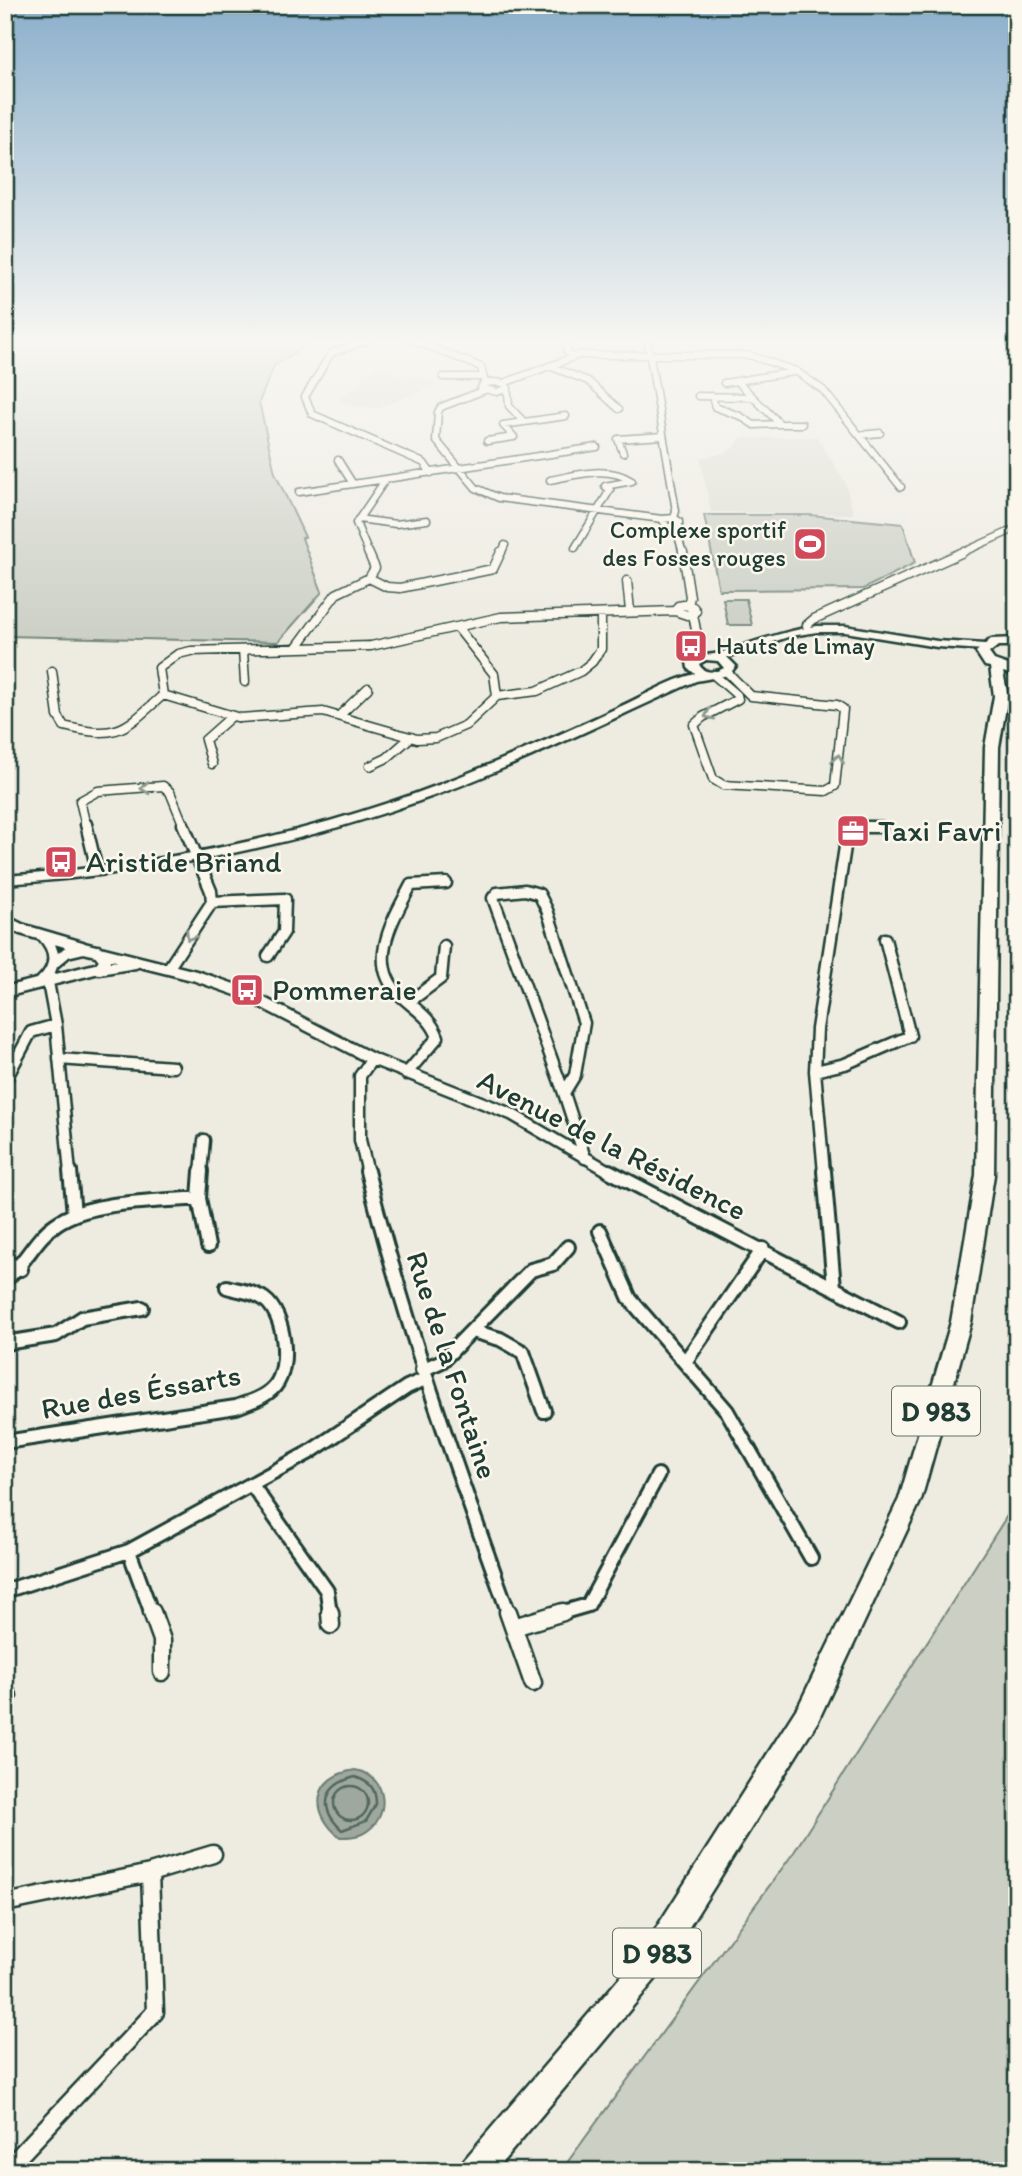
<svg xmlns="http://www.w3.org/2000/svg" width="1022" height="2176" font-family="Itim,sans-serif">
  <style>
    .built { fill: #ddddd2 }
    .green { fill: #cbcfc4; stroke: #75867c; stroke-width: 2 }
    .water { fill: #9fa89f; stroke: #6c7d74; stroke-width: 2 }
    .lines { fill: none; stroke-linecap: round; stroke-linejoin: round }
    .shore { stroke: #52685f; stroke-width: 2.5 }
    .minor-far4-casing { stroke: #1f3d34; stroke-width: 9 }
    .minor-far3-casing { stroke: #1f3d34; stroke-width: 11 }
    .minor-far2-casing { stroke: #1f3d34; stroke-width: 15 }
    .minor-far1-casing { stroke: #1f3d34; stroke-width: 18 }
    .minor-casing { stroke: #1f3d34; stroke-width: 21 }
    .secondary-casing { stroke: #1f3d34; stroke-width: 5 }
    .primary-casing { stroke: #1f3d34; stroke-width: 5 }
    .minor-far4 { stroke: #fbf7ec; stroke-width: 6 }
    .minor-far3 { stroke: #fbf7ec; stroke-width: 8 }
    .minor-far2 { stroke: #fbf7ec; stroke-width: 10 }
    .minor-far1 { stroke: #fbf7ec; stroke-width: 12 }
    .minor { stroke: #fbf7ec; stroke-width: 16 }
    .secondary { fill: #fbf7ec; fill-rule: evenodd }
    .primary { fill: #fbf7ec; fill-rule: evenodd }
    .oneway { stroke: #8d9a90 }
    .labels { text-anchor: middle; stroke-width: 5; stroke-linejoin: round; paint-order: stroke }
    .far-poi-label { font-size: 24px; fill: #1f3d34; stroke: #fbf7ec; text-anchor: end }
    .shield { fill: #fbf7ec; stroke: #61756b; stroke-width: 2 }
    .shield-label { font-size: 28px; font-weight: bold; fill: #1f3d34 }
    .poi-label { font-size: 30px; fill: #1f3d34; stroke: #fbf7ec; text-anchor: start }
    .street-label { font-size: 30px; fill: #1f3d34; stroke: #fbf7ec }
  </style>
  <rect width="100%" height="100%" fill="#eeece1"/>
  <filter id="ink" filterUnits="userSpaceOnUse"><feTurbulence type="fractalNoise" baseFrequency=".0143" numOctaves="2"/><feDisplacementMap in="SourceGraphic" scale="14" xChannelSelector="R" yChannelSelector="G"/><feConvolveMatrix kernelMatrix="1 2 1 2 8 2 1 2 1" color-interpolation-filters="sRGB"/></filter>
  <g filter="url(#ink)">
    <path class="built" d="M380 367 404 377 414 374 439 385 378 408 356 406 338 400 361 383 362 375Z
      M817 437 846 484 853 514 711 512 700 458 725 453 736 446 740 438Z"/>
    <path class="green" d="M5 339H315L274 366 259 402 275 473 305 537 302 538 322 592 278 642 5 636Z
      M704 515H810L903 524 915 563 863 589 719 590Z
      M723 599H746L752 625H728Z
      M1017 1500V2171H561L794 1852Z"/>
    <path class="water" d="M355 1770C389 1775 392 1820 362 1834 356 1837 347 1837 340 1837 309 1813 312 1776 355 1770Z"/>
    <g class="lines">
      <path class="shore" d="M355 1777C370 1782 376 1788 376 1804L366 1821 342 1830C318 1808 323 1785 355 1777Z
        M334 1803a17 17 0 1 1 34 0a17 17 0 1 1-34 0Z"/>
      <defs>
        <path id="minor-far4" d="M372 339 331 353 305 397 312 414 424 463 431 473
          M410 339 481 367 485 383
          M565 339 567 352 572 356
          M647 339 676 511 674 518
          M549 366 588 381 619 409
          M443 377H482
          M493 382 504 383 508 388 497 392 481 388 483 384Z
          M504 383 579 355H749L796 371 823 390 901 487
          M724 383 793 372
          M485 390 441 407 438 412 436 440 476 488 499 498 662 519
          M505 390 508 393 509 406 524 422
          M698 396 751 397
          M712 396 715 407 740 416 754 425 780 424 737 381
          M780 424H802
          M859 435 880 433
          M487 441 514 437 503 425 566 416
          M623 453 618 439 663 436
          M338 460 353 484
          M550 480C577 475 607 465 632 481L605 486 610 490 575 548
          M299 492 386 479
          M674 518 679 521V527H667L662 519Z
          M358 519 396 524 427 520
          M676 528 683 554
          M369 554 356 523 386 479 597 447
          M501 554 505 545
          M959 554 1017 528"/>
        <path id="minor-far3" d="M368 552 375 568 369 578
          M683 552 690 597 688 605
          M369 578 387 587 400 588 493 569 501 552
          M627 581 630 611
          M684 605 693 607 696 611 687 615 675 611 678 606Z
          M693 614 699 646 697 659
          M457 627 494 674 497 696
          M808 629 807 625 814 619 963 552
          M296 648 336 594 369 578
          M243 650 245 682
          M52 671 58 716 64 726C118 740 124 730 163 695
          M714 675 737 695 738 699 703 717 694 725 713 779 723 785 826 791 835 786 843 709 837 705 751 696 727 672
          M163 695 159 668 178 654 191 651 371 646 501 617 675 611
          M163 695 240 718 323 712 417 739 436 738 466 725 497 696 537 691 581 671 592 662 601 649V615
          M339 716 368 688
          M212 764 205 740 232 716
          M370 766 387 758 411 737
          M86 826 80 801 98 791 163 786 170 792 184 826"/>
        <path id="minor-far2" d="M86 824 96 866
          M525 890 539 894 547 910 584 1023 575 1075 564 1093 493 898 497 893Z
          M212 902 285 899 284 932 268 956
          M5 921 21 929 82 947
          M54 963 67 952 84 948 196 976 242 992 372 1059 511 1114 612 1173
          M99 969 135 963
          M168 969 212 902 211 891 183 824
          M47 977 56 1025 70 1173
          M42 981C57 967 57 951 43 936
          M5 992 99 968 105 960 98 951
          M409 1002 441 978 444 946
          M59 1059 173 1067
          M815 1071 845 1064 910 1036 885 939
          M406 1074 438 1037C430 1016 414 1009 399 994 366 962 394 918 411 885L446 883
          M5 1081 31 1032 56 1025
          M564 1093 585 1158
          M201 1173 204 1140
          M368 1173 360 1140V1076L372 1059
          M824 1173 815 1071 817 1029 847 834 857 827H881"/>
        <path id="minor-far1" d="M70 1171 74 1214
          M367 1171C404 1322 456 1468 509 1614
          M609 1171 899 1322
          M824 1171 834 1287
          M199 1198 201 1171
          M600 1231 630 1299 727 1411 811 1558
          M5 1261 21 1269
          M5 1280C25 1264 35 1238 56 1224 89 1200 159 1202 199 1198L208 1246
          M472 1331 500 1339 523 1352 544 1411
          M5 1343 56 1335 82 1318 142 1308
          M685 1362 763 1249
          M422 1370 442 1361 531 1270 553 1264 568 1247
          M5 1442 236 1407C249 1402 265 1398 275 1386 291 1366 285 1314 264 1299 253 1291 239 1291 227 1287
          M252 1485 327 1591 330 1614
          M129 1551 152 1614
          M5 1591 129 1551 310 1452 407 1387 425 1379
          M557 1614 588 1605 658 1475"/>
        <path id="minor" d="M152 1612 162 1640V1672
          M330 1612 331 1625
          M508 1612 533 1683
          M514 1627 563 1612
          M5 1696H8
          M150 1873 213 1854
          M5 1903 150 1873 155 2012 5 2171"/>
        <path id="secondary" d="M817 626H845L937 641 985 644 991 647 985 650 937 647 845 632H817L791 636 727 657 736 666 729 675 696 681C611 719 527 761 439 794 299 846 154 874 5 884V876C164 865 319 834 466 774 517 754 567 731 617 708 642 697 669 680 695 674L688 668 687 662C697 654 707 656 719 653 752 643 783 631 817 626ZM706 660 718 661 724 668C715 673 703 674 699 664Z"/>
        <path id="primary" d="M1017 638V646H998L989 653 994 660 1017 668V676L1003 672 1008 696 999 747 994 1175 971 1322 921 1500 818 1721 659 1975 495 2171H460L464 2160 639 1955 800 1703 899 1499 951 1322 976 1175 985 747 994 696 990 667 985 666 976 652 991 639Z"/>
      </defs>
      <use href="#minor-far4" class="minor-far4-casing"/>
      <use href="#minor-far3" class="minor-far3-casing"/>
      <use href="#minor-far2" class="minor-far2-casing"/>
      <use href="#minor-far1" class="minor-far1-casing"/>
      <use href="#minor" class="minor-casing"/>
      <use href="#secondary" class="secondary-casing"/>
      <use href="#primary" class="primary-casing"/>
      <use href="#minor-far4" class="minor-far4"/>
      <use href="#minor-far3" class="minor-far3"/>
      <use href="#minor-far2" class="minor-far2"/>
      <use href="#minor-far1" class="minor-far1"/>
      <use href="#minor" class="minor"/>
      <use href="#secondary" class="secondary"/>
      <use href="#primary" class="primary"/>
    </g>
    <defs><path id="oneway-chevron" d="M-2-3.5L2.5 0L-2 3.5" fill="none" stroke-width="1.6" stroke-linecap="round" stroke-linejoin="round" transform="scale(1.75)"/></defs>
    <g class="oneway">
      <use href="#oneway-chevron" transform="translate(709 715) rotate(156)"/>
      <use href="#oneway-chevron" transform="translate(838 759) rotate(-82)"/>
      <use href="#oneway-chevron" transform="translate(145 788) rotate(175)"/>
      <use href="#oneway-chevron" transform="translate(190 936) rotate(123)"/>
    </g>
  </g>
  <linearGradient id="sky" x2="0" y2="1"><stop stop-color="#8bafcb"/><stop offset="0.53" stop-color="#f7f6f2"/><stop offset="1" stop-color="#f7f6f2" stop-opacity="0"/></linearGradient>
  <rect width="1022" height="644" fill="url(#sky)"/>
  <defs>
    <symbol id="stadium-square" viewBox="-11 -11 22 22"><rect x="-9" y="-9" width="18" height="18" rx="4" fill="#d1495b" stroke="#fbf7ec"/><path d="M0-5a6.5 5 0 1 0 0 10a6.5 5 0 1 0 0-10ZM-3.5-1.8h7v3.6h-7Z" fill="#fff"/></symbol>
    <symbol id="bus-square" viewBox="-11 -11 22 22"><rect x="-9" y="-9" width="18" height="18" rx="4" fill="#d1495b" stroke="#fbf7ec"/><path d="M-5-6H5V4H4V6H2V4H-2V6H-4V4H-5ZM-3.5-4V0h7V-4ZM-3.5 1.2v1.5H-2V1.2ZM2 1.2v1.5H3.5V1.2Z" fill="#fff"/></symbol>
    <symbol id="office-square" viewBox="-11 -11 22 22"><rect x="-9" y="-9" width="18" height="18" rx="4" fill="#d1495b" stroke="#fbf7ec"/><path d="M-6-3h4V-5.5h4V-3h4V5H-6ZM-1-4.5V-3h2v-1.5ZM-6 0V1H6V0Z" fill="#fff"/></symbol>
  </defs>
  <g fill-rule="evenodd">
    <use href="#stadium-square" x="791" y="525" width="38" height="38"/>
    <use href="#bus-square" x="672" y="627" width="38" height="38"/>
    <use href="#office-square" x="834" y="812" width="38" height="38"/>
    <use href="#bus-square" x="42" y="843" width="38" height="38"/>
    <use href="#bus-square" x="228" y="971" width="38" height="38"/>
  </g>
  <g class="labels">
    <g class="far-poi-label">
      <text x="786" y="538">Complexe sportif<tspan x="786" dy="28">des Fosses rouges</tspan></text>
      <text x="716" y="654" text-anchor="start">Hauts de Limay</text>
    </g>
    <g class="shield">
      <rect x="892" y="1386.5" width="88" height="49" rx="5"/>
      <rect x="613" y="1928.5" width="88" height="49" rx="5"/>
    </g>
    <g class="shield-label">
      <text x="936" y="1421">D 983</text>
      <text x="657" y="1963">D 983</text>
    </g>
    <g class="poi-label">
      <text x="878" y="841">Taxi Favri</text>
      <text x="86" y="872">Aristide Briand</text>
      <text x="272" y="1000">Pommeraie</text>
    </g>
    <g class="street-label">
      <text transform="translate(612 1145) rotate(27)" y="10">Avenue de la Résidence</text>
      <text transform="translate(452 1365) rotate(72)" y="10">Rue de la Fontaine</text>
      <text transform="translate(141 1392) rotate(-10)" y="10">Rue des Éssarts</text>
    </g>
  </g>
  <rect width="1022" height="2176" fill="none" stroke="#fbf7ec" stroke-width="28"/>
  <rect x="14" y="14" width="994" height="2148" fill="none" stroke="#1f3d34" stroke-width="2.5" filter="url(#ink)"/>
</svg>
